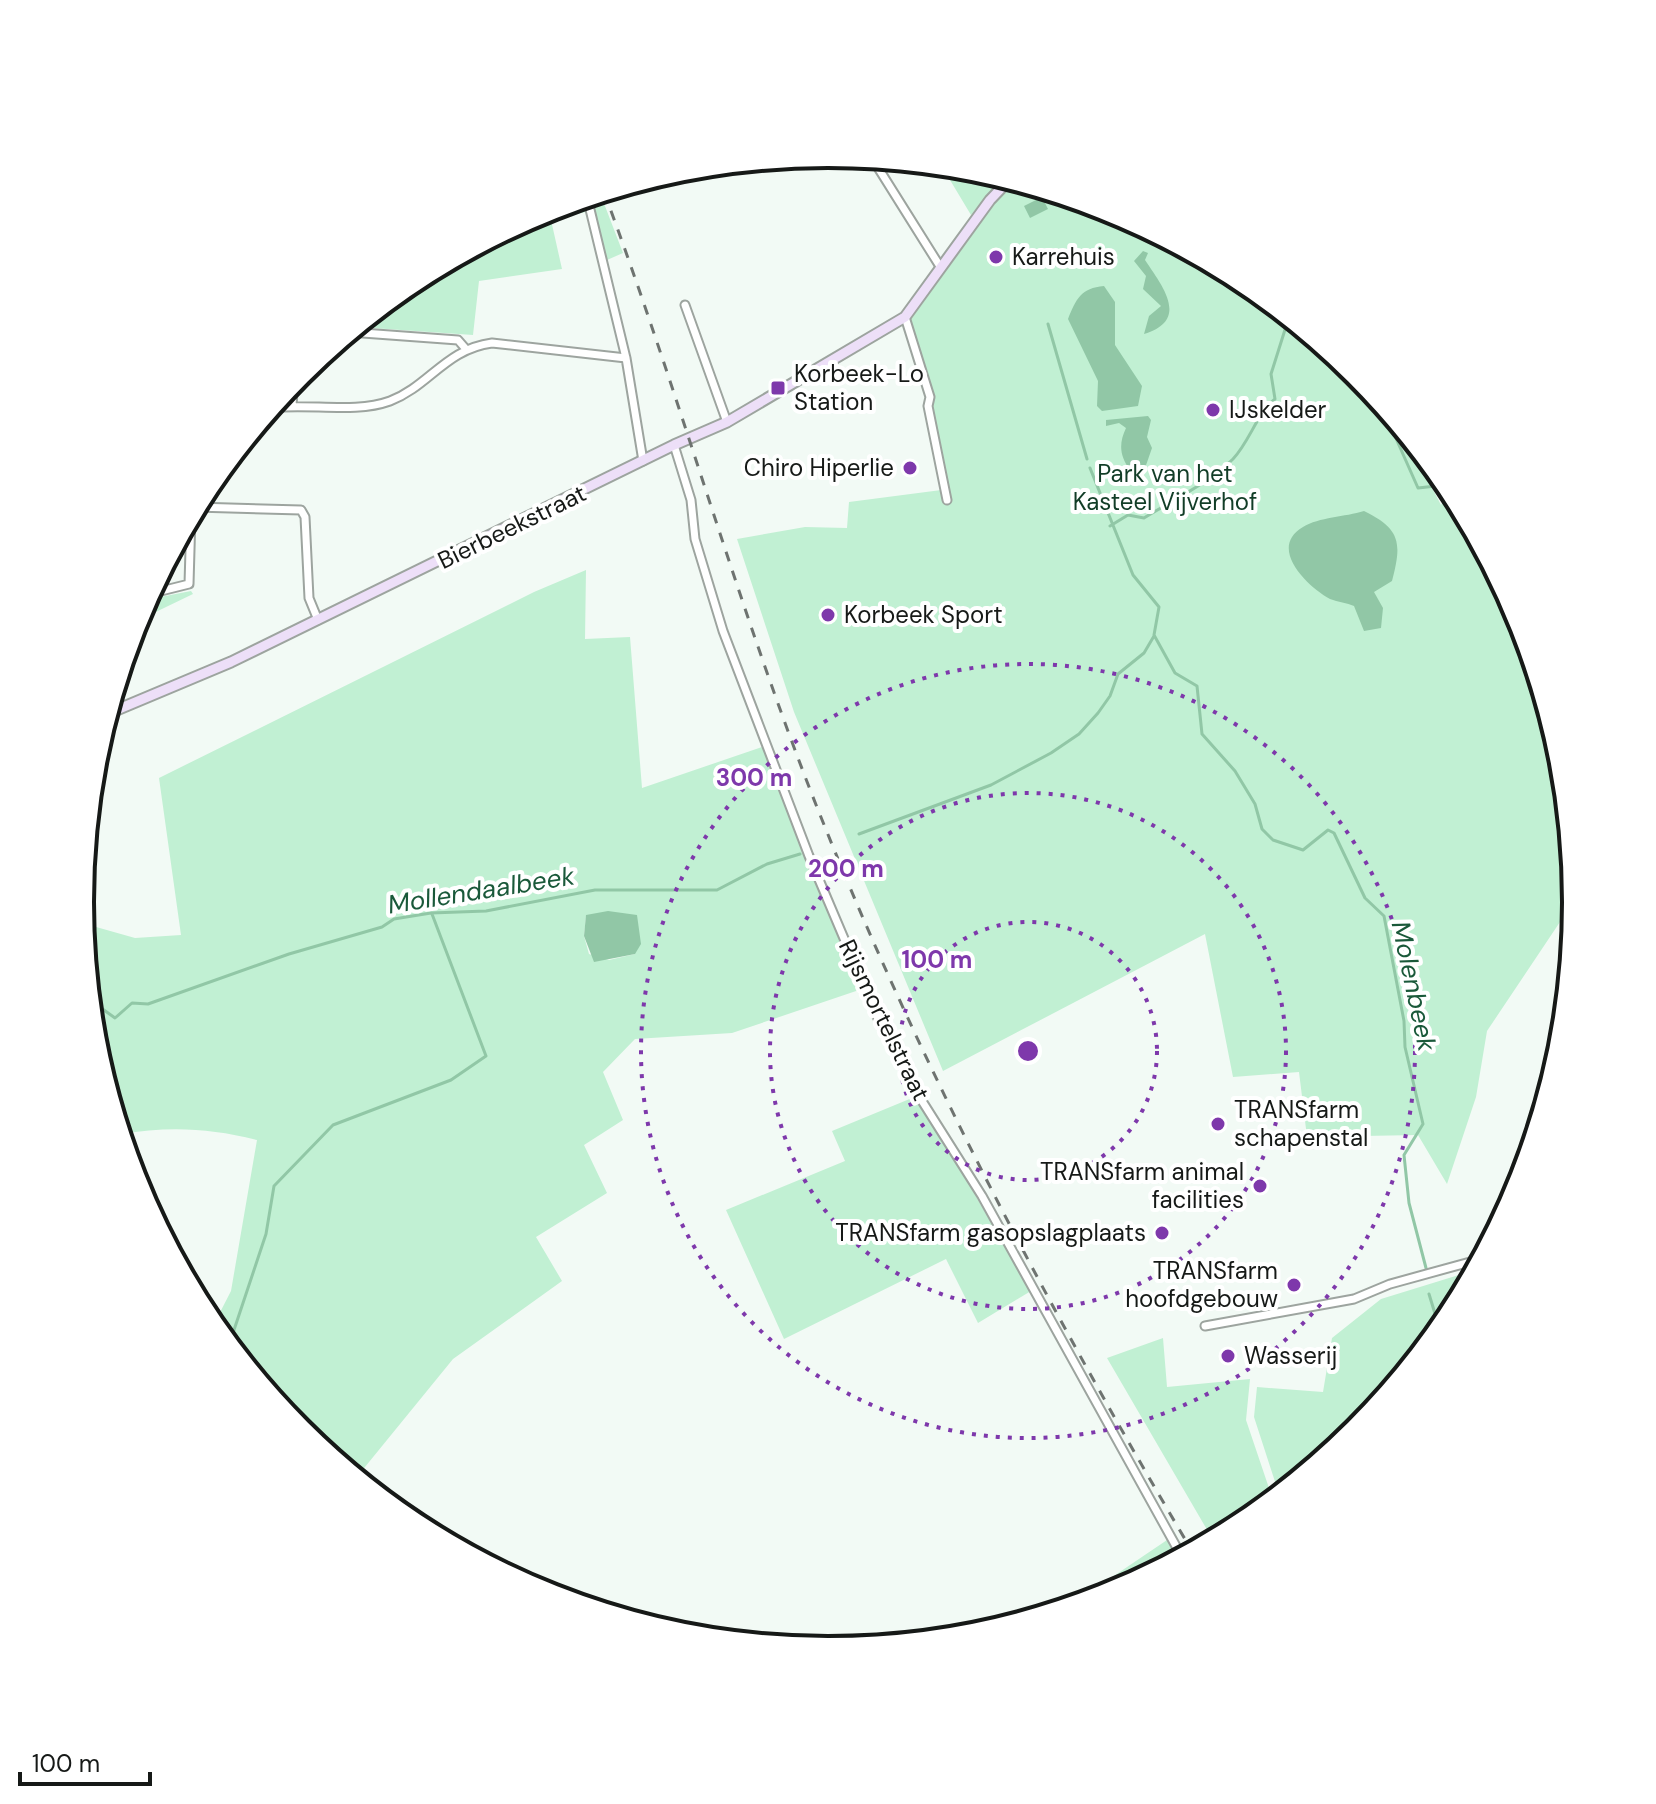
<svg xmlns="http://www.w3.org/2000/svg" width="1656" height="1804" font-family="'DM Sans',sans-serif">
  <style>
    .green { fill: #c1f0d3; fill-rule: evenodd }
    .water { fill: #91c7a6 }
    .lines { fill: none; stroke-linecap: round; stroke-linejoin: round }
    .stream { stroke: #91c7a6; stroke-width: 3 }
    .street-casing { stroke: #9da49f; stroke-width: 11 }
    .secondary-casing { stroke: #9da49f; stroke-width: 13 }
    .street { stroke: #fff; stroke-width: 7 }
    .secondary { stroke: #eddff8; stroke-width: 9 }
    .rail { stroke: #6e7370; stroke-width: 3; stroke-dasharray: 10 10; stroke-linecap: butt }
    .ring { fill: none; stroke: #7e38ab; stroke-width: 4; stroke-dasharray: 4 8 }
    .poi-dot { fill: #7e38ab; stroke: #fff; stroke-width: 3 }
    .labels { text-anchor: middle; stroke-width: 8; stroke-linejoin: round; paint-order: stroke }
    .poi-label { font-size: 24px; fill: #161917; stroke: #fff; text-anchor: start }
    .park-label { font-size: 24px; fill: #123d27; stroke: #fff }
    .street-label { font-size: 24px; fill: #161917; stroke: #fff }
    .water-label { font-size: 26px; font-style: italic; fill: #1a593a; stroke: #fff }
    .rim { fill: none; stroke: #161917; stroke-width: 4 }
    .centre { fill: #7e38ab; stroke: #fff; stroke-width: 4 }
    .ring-label { font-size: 24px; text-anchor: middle; font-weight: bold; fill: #7e38ab; stroke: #fff; stroke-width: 8; stroke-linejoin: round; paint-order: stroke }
  </style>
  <rect width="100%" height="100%" fill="#f2faf5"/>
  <path class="green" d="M941 165 974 168 1002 177 971 215Z
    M1017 181 1115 211 1244 280 1357 373 1399 424 1441 505 1451 488 1519 616 1562 757 1576 898 1487 1031 1476 1097 1447 1184 1418 1135 1307 1137 1299 1072 1233 1077 1205 934 943 1071 794 712 737 539 805 527 847 528 849 502 949 489 909 322 1001 195Z
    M600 193 623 253 607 260 589 197Z
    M585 198 590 211 551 220 562 269 479 281 473 335 358 327C386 283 533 214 585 198Z
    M586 570 585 639 630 637 642 788 762 747 862 989 732 1033 635 1039 603 1072 623 1120 584 1145 607 1193 536 1237 562 1281 453 1359 356 1478 299 1431 213 1326 231 1291 257 1140C210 1128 169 1126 121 1134L94 1047 82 923 135 938 181 935 159 778 534 592ZM586 916 635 954 609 960 589 954 584 936Z
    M191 591 193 594 135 622 145 600Z
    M912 1098 920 1100 1031 1291 978 1323 946 1259 784 1339 726 1210 845 1161 832 1131Z
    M1475 1270 1450 1318 1357 1431 1279 1494 1254 1417 1257 1387 1323 1392 1332 1338 1381 1299Z
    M1163 1338 1167 1387 1250 1379 1246 1420 1273 1500 1243 1524 1213 1540 1107 1358Z
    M1170 1538 1180 1558 1102 1597 1096 1588Z"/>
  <path class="water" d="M1042 197 1048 209 1030 218 1024 206Z
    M1143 251 1148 253 1145 260C1163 287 1190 320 1144 334L1149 316 1161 306 1143 289 1146 276 1134 261Z
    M1104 286 1115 302V345L1142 386 1138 406 1102 411 1097 406 1098 381 1068 319C1076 299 1081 288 1104 286Z
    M1148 416 1151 420 1147 437 1152 448 1144 471 1130 470C1119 455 1119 443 1126 428L1119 423 1106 426V420Z
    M1364 511C1401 529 1402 543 1392 581L1374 592 1383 608 1381 628 1364 631 1354 606C1347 603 1338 602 1330 599 1308 587 1267 548 1303 527 1319 517 1345 517 1364 511Z
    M608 911 637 915 641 944 635 954 594 962 584 936 586 915Z"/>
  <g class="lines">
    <path class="stream" d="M1048 324 1087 459
      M1379 400 1418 488 1436 486 1441 476
      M1090 468 1133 575 1159 607 1154 635 1175 673 1197 686 1202 734 1235 771 1255 804 1262 829 1273 840 1303 850 1328 830 1334 833 1365 898 1384 916 1404 1021 1405 1047 1423 1124 1404 1155 1409 1203 1426 1268
      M1110 526 1128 515 1144 518C1173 500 1209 483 1233 459 1250 441 1257 413 1275 399L1271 374 1289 317
      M859 834 991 785 1051 753 1079 734 1098 713 1110 696 1118 674 1144 653 1154 636
      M90 1000 115 1018 132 1003 148 1004 289 954 382 927 394 919 431 913 486 911 595 890H717L767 864 800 854
      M1429 1294 1440 1330
      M229 1345 266 1234 274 1186 333 1125 451 1080 486 1056 432 914"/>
    <defs>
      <path id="street" d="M872 158 941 268
        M587 197 626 358 643 461
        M685 305 727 422
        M905 317 930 397 928 406 947 500
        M349 332 458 340 465 348
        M292 405 294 380
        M271 408C309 403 354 414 390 401 429 386 446 349 492 343L626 358
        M674 445 691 500 695 539 723 631 809 856 882 1028 917 1093 982 1196 1182 1557
        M195 507 301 510 305 517 309 598 318 620
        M149 594 189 584 191 515
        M1205 1326 1354 1299 1390 1284 1481 1259"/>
      <path id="secondary" d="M107 714 231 662 674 445 727 422 905 317 990 200 1010 179"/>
    </defs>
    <use href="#street" class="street-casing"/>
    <use href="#secondary" class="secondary-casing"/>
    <use href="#street" class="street"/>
    <use href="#secondary" class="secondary"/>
    <path class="rail" d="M604 192C678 390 734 594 811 792 915 1057 1047 1306 1192 1551"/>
  </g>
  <g class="ring">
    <circle cx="1028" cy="1051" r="129"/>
    <circle cx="1028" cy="1051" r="258"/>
    <circle cx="1028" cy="1051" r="387"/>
  </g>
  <g class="poi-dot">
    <circle cx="996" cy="257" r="8"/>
    <rect x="770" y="380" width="16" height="16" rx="4"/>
    <circle cx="1213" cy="410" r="8"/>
    <circle cx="910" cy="468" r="8"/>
    <circle cx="828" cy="615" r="8"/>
    <circle cx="1218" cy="1124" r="8"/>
    <circle cx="1260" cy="1186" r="8"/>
    <circle cx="1162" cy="1233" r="8"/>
    <circle cx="1294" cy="1285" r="8"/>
    <circle cx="1228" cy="1356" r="8"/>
  </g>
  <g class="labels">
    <g class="poi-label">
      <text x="1012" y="265">Karrehuis</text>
      <text x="794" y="382">Korbeek-Lo<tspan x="794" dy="28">Station</tspan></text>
      <text x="1229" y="418">IJskelder</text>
      <text x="894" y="476" text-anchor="end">Chiro Hiperlie</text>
      <text x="844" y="623">Korbeek Sport</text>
      <text x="1234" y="1118">TRANSfarm<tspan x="1234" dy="28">schapenstal</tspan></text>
      <text x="1244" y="1180" text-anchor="end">TRANSfarm animal<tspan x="1244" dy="28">facilities</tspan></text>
      <text x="1146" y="1241" text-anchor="end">TRANSfarm gasopslagplaats</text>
      <text x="1278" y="1279" text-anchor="end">TRANSfarm<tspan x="1278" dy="28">hoofdgebouw</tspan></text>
      <text x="1244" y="1364">Wasserij</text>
    </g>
    <g class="park-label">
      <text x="1165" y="482">Park van het<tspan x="1165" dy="28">Kasteel Vijverhof</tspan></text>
    </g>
    <g class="street-label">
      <text transform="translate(512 527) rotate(-26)" y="8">Bierbeekstraat</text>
      <text transform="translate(884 1020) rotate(64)" y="8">Rijsmortelstraat</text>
    </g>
    <g class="water-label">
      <text transform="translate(481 890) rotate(-9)" y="9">Mollendaalbeek</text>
      <text transform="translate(1414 986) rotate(78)" y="9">Molenbeek</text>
    </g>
  </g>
  <path d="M0 0H1656V1804H0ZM94 902a734 734 0 1 1 1468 0a734 734 0 1 1-1468 0Z" fill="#fff" fill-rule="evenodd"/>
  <path class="rim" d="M94 902a734 734 0 1 1 1468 0a734 734 0 1 1-1468 0Z"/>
  <circle cx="1028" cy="1051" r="12" class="centre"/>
  <g class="ring-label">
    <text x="754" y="786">300 m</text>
    <text x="846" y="877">200 m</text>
    <text x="937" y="968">100 m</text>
  </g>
  <path d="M20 1772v12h130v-12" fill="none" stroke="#161917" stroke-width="4"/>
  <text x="32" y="1772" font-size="24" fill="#161917" stroke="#ffffff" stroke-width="6" paint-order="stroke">100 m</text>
</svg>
